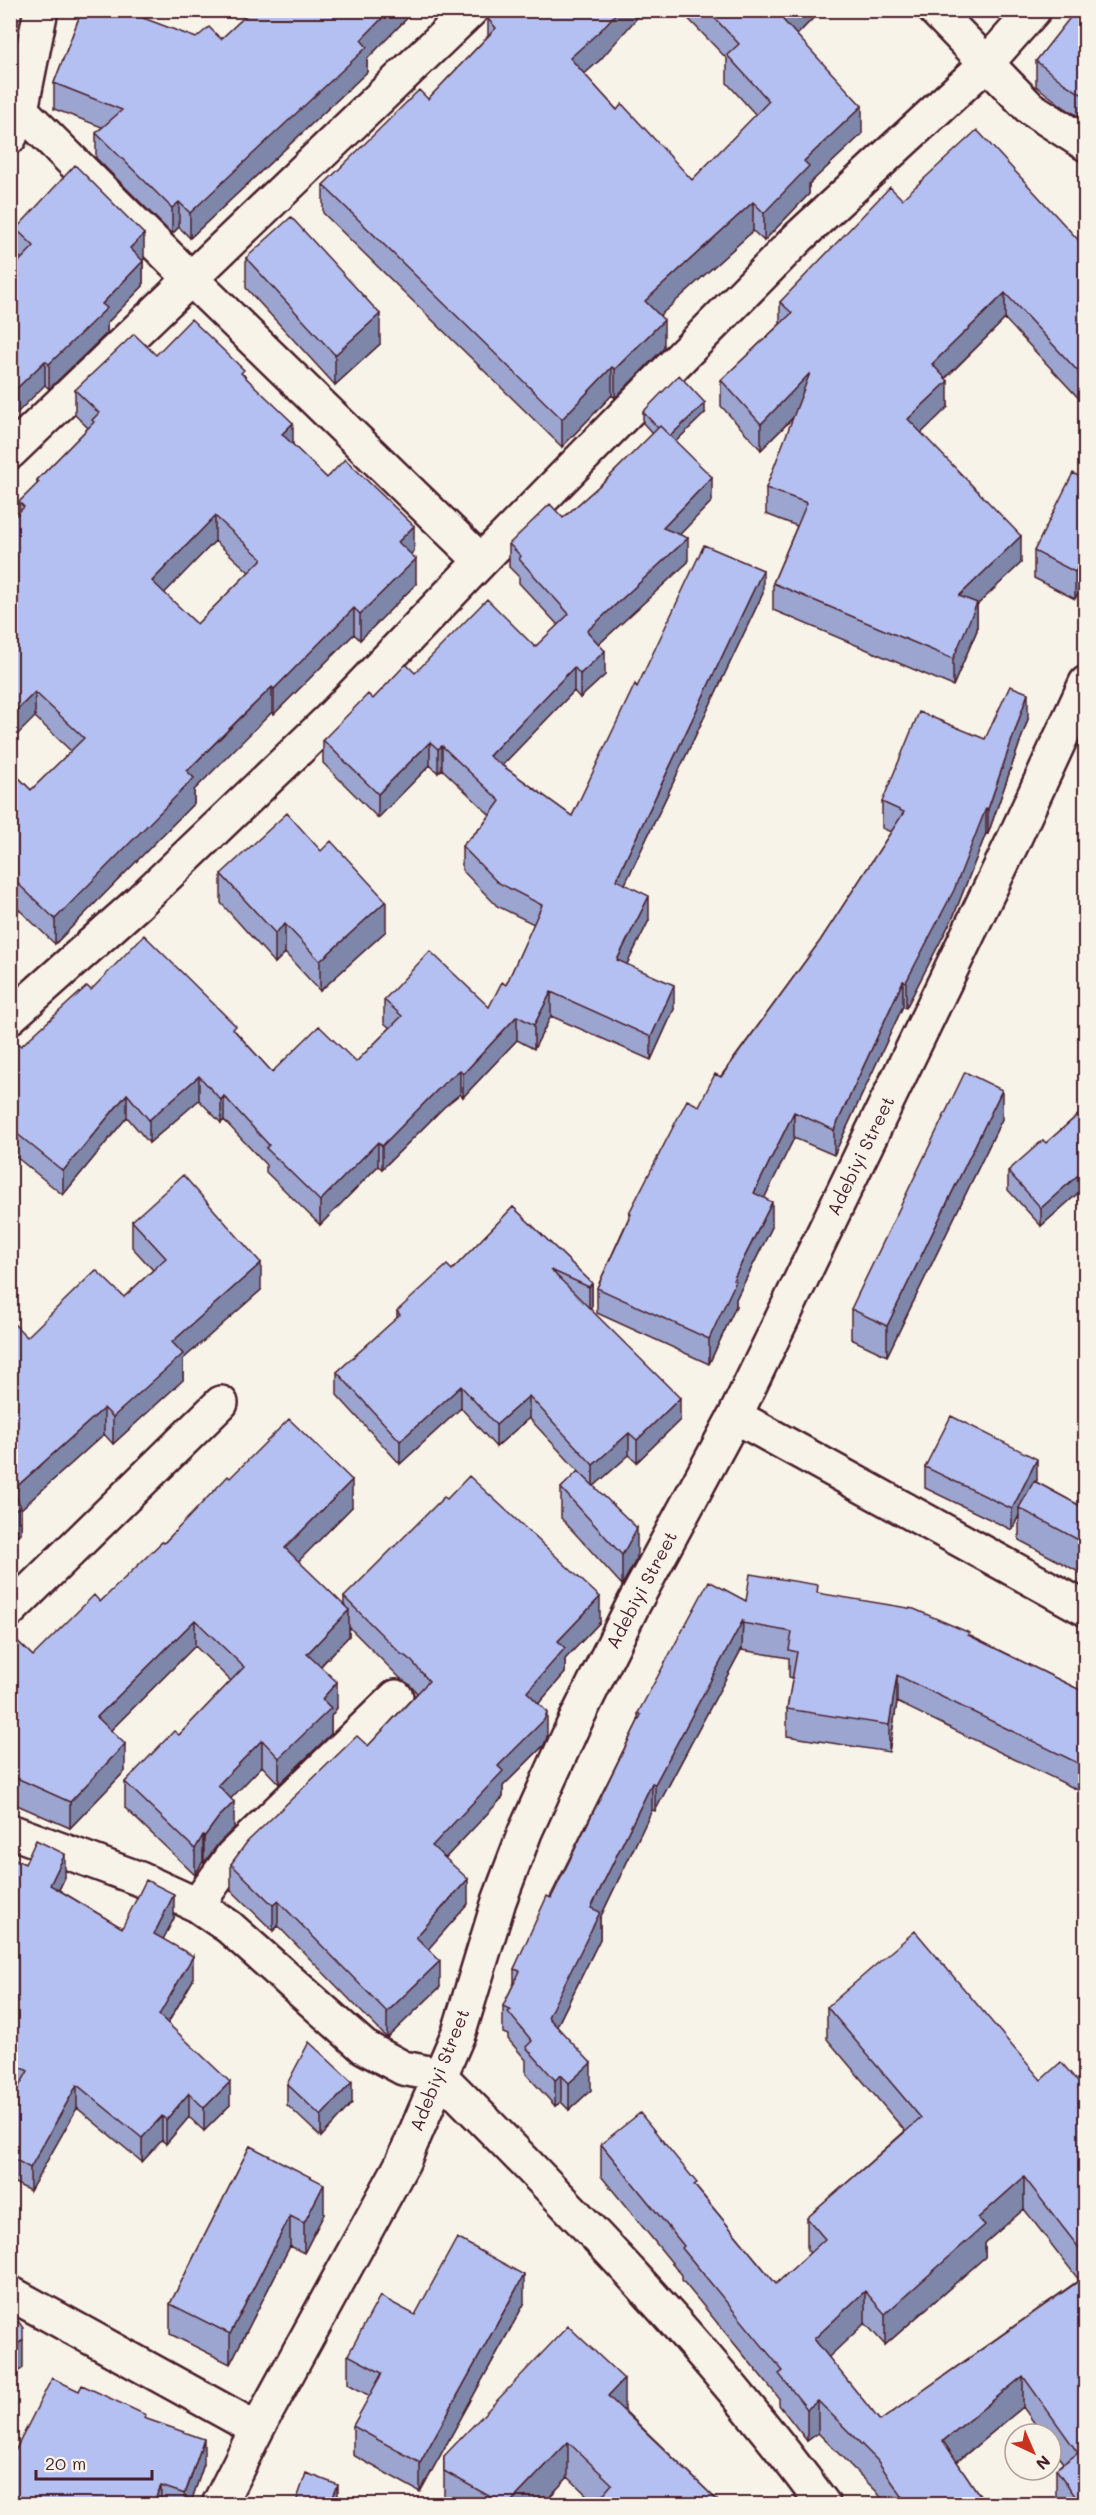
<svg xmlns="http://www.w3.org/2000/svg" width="1096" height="2515" font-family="Mali,sans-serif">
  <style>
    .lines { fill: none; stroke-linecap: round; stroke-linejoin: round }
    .street-casing { stroke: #4a1f2b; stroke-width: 38 }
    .street { stroke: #f7f3e8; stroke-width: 33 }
    .wall { fill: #9ba5cf; stroke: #4a1f2b; stroke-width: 1.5; fill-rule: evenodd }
    .shaded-wall { fill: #7e86a9; stroke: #4a1f2b; stroke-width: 1.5 }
    .building { fill: #b4c0f1; stroke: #4a1f2b; stroke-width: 1.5; fill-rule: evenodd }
    .labels { text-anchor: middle; stroke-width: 4.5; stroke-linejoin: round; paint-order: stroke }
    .street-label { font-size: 18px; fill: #4a1f2b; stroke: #f7f3e8 }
  </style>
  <rect width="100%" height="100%" fill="#f7f3e8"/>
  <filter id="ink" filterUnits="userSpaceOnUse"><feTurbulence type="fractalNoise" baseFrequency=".0167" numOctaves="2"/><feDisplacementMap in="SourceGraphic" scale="12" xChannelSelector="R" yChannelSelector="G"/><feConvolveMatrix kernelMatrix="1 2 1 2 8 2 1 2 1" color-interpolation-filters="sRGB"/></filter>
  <g filter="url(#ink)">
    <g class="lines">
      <defs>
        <path id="street" d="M935 10 1030 108 1086 144
          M21 110 191 279 481 561
          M10 137 21 110 41 10
          M10 452 471 10
          M10 1017 137 904 330 719 481 561 799 237 987 63 1034 10
          M735 1416 1086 1609
          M10 1610 221 1403
          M10 1831 140 1879 197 1905 229 1927 364 2047 403 2068 439 2075C575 2211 709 2349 823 2504
          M197 1905 233 1855 396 1697
          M10 2293 257 2429
          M219 2504 257 2429 403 2162 459 2032 499 1901 525 1832 573 1726 632 1607 735 1416 1015 837 1086 683"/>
      </defs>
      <use href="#street" class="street-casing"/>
      <use href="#street" class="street"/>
    </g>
    <path class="wall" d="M82 10H147L145 19 196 38 221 39 252 10H415L367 59V72L190 238 179 227 172 234 96 158V133L102 127 54 109V83Z
      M680 10H821L797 35 862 134 809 184V194L764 241 753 231 660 315 664 348 615 398 612 395 562 447 323 213V185L428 99 488 36V19L601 59 584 74 617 110 692 180 756 115 727 83V59Z
      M1086 10V121L1065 108 1036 86V61Z
      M902 199 1083 245 1086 243V406L1005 319 946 378 948 407 921 433 1021 563 977 605V630L953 686 773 610V583L797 526 766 514V488L794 417 761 450 721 406V380L780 324V302Z
      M16 229 144 259 143 260V286L107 323V333L49 389 45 385 22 259 16 254Z
      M246 258 380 344 335 385 246 288Z
      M156 355 244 375 293 445 327 478 414 551 410 554 416 584 360 640 354 634 274 714 272 712 240 743 194 790V803L55 944 10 901V769L31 790 71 751 35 717 19 502 37 485V480L88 428 75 415V390ZM215 541 249 572 197 624 164 593Z
      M643 412 705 413 676 441 712 501 679 535 688 562 599 644 605 675 580 698 574 691 502 765 572 816 637 687 763 593 625 884 649 920 627 964 674 1009 651 1060 551 1016 534 1049 517 1040 463 1097 460 1094 444 1107 382 1169 378 1166 320 1225 266 1172V1165L224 1120 221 1123 199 1100 149 1143 127 1117 63 1195 10 1152V1045L21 1046 91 990 236 1032 272 1072 356 1062 390 1028 384 1023V1000L489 1007 506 985 534 924 497 906 462 870V846L483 825 490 815 442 769 438 773 430 765 378 818 323 763V740L373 699 415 673 535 647 558 625 519 583V577L509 567V544L563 518 608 478 653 434 643 423Z
      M1086 463V579L1075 599 1034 578V551L1080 477Z
      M1028 719 988 834 986 833 954 915 906 1008 903 1006 834 1155 794 1138 764 1198 772 1227 736 1299V1306L709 1364 597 1313V1288L629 1217V1213L699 1106 820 941 891 832 882 828V802L985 739Z
      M221 874 386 931 320 991 285 953 275 963 221 903Z
      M1086 1108V1186L1041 1226 1008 1190V1171L1046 1143Z
      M1002 1119 887 1356 851 1339V1309Z
      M513 1207 592 1283V1306L590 1309 680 1420 637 1462 629 1455 594 1486 637 1558 622 1585 561 1518V1488L579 1472 529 1418 496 1447 461 1408 400 1464 337 1395V1372L397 1318V1311L452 1270Z
      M132 1221 261 1290 183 1359V1380L113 1444 104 1434 21 1509V1533L10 1539 27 1337 124 1297 153 1270 132 1247Z
      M925 1467 1037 1480 1036 1482 1086 1509V1576L1019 1540V1515L1012 1530 925 1488Z
      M230 1478 352 1507 298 1561 344 1606V1597L600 1622 565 1659V1673L539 1703 547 1737 544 1745 503 1786V1797L445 1858 468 1904 428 1949 440 1987 387 2038 278 1926 273 1931 231 1890V1864L368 1746 417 1693 409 1684 401 1679 349 1627V1636L321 1666 337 1708 331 1716V1734L279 1784 262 1766 231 1798 234 1828 218 1844 204 1863 203 1861 195 1875 125 1808V1782L179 1735 231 1681 195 1646 111 1730 125 1771 70 1828 10 1802V1634L33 1656 100 1602 164 1543Z
      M818 1593 970 1636 1086 1693V1794L897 1702 889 1752 787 1736V1709L793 1678 789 1677V1658L742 1650V1648L655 1811 652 1810 600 1918V1939L557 2026 591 2090 569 2110 561 2102 555 2106 526 2074V2060L508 2039V2035L503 2033V2006L514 1983V1969L638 1721V1713L746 1601Z
      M10 1857 25 1864 65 1877 59 1890 122 1928 174 1918 163 1939 193 1980 168 2023 230 2105 204 2131 189 2117 166 2144 162 2140 142 2162 77 2108 30 2191 11 2181 10 2102 18 2089 10 2085Z
      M827 2007 1041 2080 1084 2089 1086 2088V2505H1059L1056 2500V2469L1063 2463 1051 2447V2434H1042L1023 2407 957 2462 986 2505H886L877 2492 818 2433 807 2441 779 2405V2398L682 2280V2275L601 2176V2144L697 2188 776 2284 810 2253 807 2250V2218L905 2131 827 2039ZM1024 2209 1079 2280 880 2421 828 2357 865 2323 885 2345 985 2257V2243Z
      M287 2084 352 2103 321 2137 287 2105Z
      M250 2146 324 2214 304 2253 290 2246 230 2364 170 2334V2304Z
      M524 2304 420 2492 353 2455V2426L370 2396 348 2384V2355L415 2315Z
      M79 2391 146 2419 204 2464 190 2505H10Z
      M624 2410 722 2505 595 2503 568 2477 542 2505H444V2456Z"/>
    <path class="shaded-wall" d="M10 10H12V27L10 31Z
      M140 10H147L138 42V16Z
      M390 10H415L367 59V72L190 238V213Z
      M619 10H644L601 59 570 87V58Z
      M793 10H821L783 49V20Z
      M862 106V134L809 184V194L764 241V213L804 161Z
      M179 202V227L172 234V208Z
      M753 202V231L645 329V301Z
      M144 234V259L130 272V248Z
      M143 261V286L107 323V333L49 389V364L102 304Z
      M1005 293V319L932 391V364Z
      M380 314V344L335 385V355Z
      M664 320V348L615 398V369Z
      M45 361V385L10 420V395Z
      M612 367V395L562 447V419Z
      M810 373V400L761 450V424Z
      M948 381V407L908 446V419Z
      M705 403V413L668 449V438Z
      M293 423V448L282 434Z
      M712 477V501L663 552V528Z
      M215 516V541L152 606V581Z
      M414 526V551L398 567V542Z
      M1021 536V563L977 605V630L953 686V659L959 596Z
      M688 538V562L587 655V631Z
      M1086 552V579L1075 599V572Z
      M416 559V584L360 640V614Z
      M763 570V593L616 903V880Z
      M354 608V634L274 714V689Z
      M605 651V675L580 698V674Z
      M574 667V691L489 779V756Z
      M272 687V712L194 790V803L55 944V919L187 771Z
      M35 692V717L10 742V717Z
      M1028 693V719L988 834V809Z
      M430 742V765L378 818V794Z
      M442 746V769L438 773V749Z
      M986 808V833L954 915 906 1008V982Z
      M649 896V920L617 984V960Z
      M386 901V931L320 991V961Z
      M285 924V953L275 963V933Z
      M903 981V1006L834 1155V1130Z
      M674 985V1009L651 1060V1037Z
      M551 992V1016L534 1049V1025Z
      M517 1016V1040L463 1097V1074Z
      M460 1070V1094L444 1107 382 1169V1146L444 1083Z
      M199 1076V1100L149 1143V1120Z
      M1002 1090V1119L887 1356V1326Z
      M127 1094V1117L63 1195V1171Z
      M224 1096V1120L221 1123V1100Z
      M794 1112V1138L754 1219V1193Z
      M378 1142V1166L320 1225V1201Z
      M1086 1168V1186L1041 1226V1208Z
      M772 1202V1227L736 1299V1306L709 1364V1339L733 1280Z
      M11 1252V1279H10V1253Z
      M261 1263V1290L183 1359V1380L113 1444V1417L172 1342Z
      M592 1283V1306L589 1310V1287Z
      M461 1386V1408L400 1464V1441Z
      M529 1396V1418L496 1447V1425Z
      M680 1398V1420L637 1462V1440Z
      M104 1408V1434L21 1509V1533L10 1539V1512L13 1490Z
      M629 1433V1455L593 1487V1465Z
      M1037 1459V1480L1022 1509 1019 1508V1515L1012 1530V1509Z
      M352 1480V1507L285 1575V1548Z
      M637 1528V1558L622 1585V1555Z
      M600 1597V1622L565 1659V1673L527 1717V1692L558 1641Z
      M349 1610V1636L307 1680V1654Z
      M195 1620V1646L97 1744V1717Z
      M743 1620 742 1648 655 1811V1784Z
      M897 1675V1702L889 1752V1725Z
      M337 1682V1708L331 1716V1734L279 1784V1758L322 1699Z
      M547 1712V1737L544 1745 503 1786V1797L432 1872V1846L498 1766Z
      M262 1740V1766L218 1812V1785Z
      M125 1744V1771L70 1828V1802Z
      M652 1783V1810L600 1918V1939L548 2044V2017L591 1908Z
      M234 1802V1828L218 1844 204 1863V1837L218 1818Z
      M203 1835V1861L195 1875V1849Z
      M65 1854V1877L50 1908V1885Z
      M468 1879V1904L416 1963V1937Z
      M174 1894V1918L154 1957V1934Z
      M278 1901V1926L273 1931V1905Z
      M193 1956V1980L159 2038V2015Z
      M440 1961V1987L387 2038V2012Z
      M591 2063V2090L569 2110V2083Z
      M561 2075V2102L555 2106V2080Z
      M230 2082V2105L204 2131V2108Z
      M352 2082V2103L321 2137V2116Z
      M77 2085V2108L30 2191V2168Z
      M189 2093V2117L166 2144V2120Z
      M162 2116V2140L142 2162V2138Z
      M11 2157V2181L10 2182V2159Z
      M1024 2177V2209L985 2243V2257L885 2345V2314L978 2218Z
      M324 2184V2214L304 2253V2223Z
      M290 2216V2246L230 2364V2334Z
      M524 2275V2304L420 2492V2463Z
      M865 2291V2323L814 2371V2339Z
      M23 2340V2368L10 2377V2349Z
      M1023 2376V2407L943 2473V2441Z
      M624 2379V2414L608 2396Z
      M818 2401V2433L807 2441V2409Z
      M204 2439V2464L190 2505H185V2494Z
      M568 2442V2477L542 2505H508Z
      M338 2485V2505L332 2499Z
      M161 2486V2505H152Z
      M1086 2500V2505H1080V2503Z"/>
    <path class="building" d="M82 10H140L138 16 196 38 209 27 221 39 252 10H390L361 40 367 47 190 213 179 202 172 208 96 133 122 110 54 83Z
      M497 10H619L601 30 570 58 617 110 622 104 692 180 769 101 727 55 739 44 707 10H793L783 20 862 106 804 161 809 166 764 213 753 202 645 301 664 320 615 369 612 367 562 419 323 185 419 90 428 99 496 28 488 19Z
      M1076 10H1086V97L1065 84 1036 61Z
      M977 130 1083 245 1086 243V380L1005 293 932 364 948 381 908 419 1021 536 959 596 977 603 953 659 773 583 807 503 766 488 810 373 761 424 721 380 792 313 780 302 890 187 902 199Z
      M75 165 144 234 130 248 143 261 102 304 107 308 49 364 45 361 10 395V271L34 246 16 229Z
      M291 217 380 314 335 355 246 258Z
      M191 319 244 370 241 373 293 423 282 434 327 478 345 459 414 526 398 542 416 559 360 614 354 608 274 689 272 687 240 718 187 771 194 778 55 919 10 876V769L31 790 84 738 35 692 10 717V521L24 507 19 502 39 482 37 480 94 422 92 420 99 413 75 390 134 334 156 355ZM215 516 262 559 197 624 152 581Z
      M679 375 705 403 670 436 660 426 658 428 643 412Z
      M660 426 712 477 663 528 688 538 587 631 605 651 580 674 574 667 489 756 572 816 635 684 637 687 704 545 763 570 616 880 649 896 617 960 674 985 651 1037 551 992 534 1025 517 1016 463 1074 460 1070 444 1083 382 1146 378 1142 320 1201 266 1148 269 1145 224 1096 221 1100 199 1076 149 1120 127 1094 63 1171 10 1128V1045L14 1040 21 1046 87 986 91 990 144 935 236 1026 233 1029 272 1072 319 1026 356 1062 402 1016 384 1000 430 951 489 1007 502 982 506 985 542 905 497 882 462 846 483 825 500 801 442 746 438 749 430 742 378 794 323 740 368 694 373 699 406 664 415 673 487 599 535 647 569 614 519 559 521 556 509 544 550 504 563 518 608 478Z
      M1086 463V552L1075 572 1034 551 1073 473 1080 477Z
      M1010 686 1028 693 988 809 986 808 954 890 906 982 903 981 834 1130 794 1112 754 1193 772 1202 733 1280 736 1281 709 1339 597 1288 631 1214 629 1213 687 1100 699 1106 715 1074 721 1077 820 941 904 812 882 802 919 712 985 739Z
      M287 813 321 851 331 841 386 901 320 961 285 924 275 933 221 874Z
      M965 1072 1002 1090 887 1326 851 1309Z
      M1086 1108V1168L1041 1208 1008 1171 1043 1140 1046 1143Z
      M183 1175 261 1263 172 1342 183 1354 113 1417 104 1408 13 1490 21 1507 10 1512V1320L27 1337 96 1270 124 1297 166 1258 132 1221Z
      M513 1207 592 1283 589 1287 551 1270 680 1398 637 1440 629 1433 593 1465 529 1396 496 1425 461 1386 400 1441 337 1372 400 1315 397 1311 447 1265 452 1270Z
      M951 1416 1037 1459 1012 1509 925 1467Z
      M289 1419 352 1480 285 1548 349 1610 307 1654 337 1682 322 1699 331 1708 279 1758 262 1740 218 1785 234 1802 218 1818 204 1837 203 1835 195 1849 125 1782 174 1731 179 1735 244 1667 195 1620 97 1717 125 1744 70 1802 10 1775V1634L33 1656 94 1595 100 1602 162 1542 164 1543 228 1476 230 1478Z
      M578 1471 637 1528 622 1555 561 1488Z
      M469 1476 600 1597 558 1641 565 1648 527 1692 547 1712 544 1720 498 1766 503 1771 432 1846 468 1879 416 1937 440 1961 387 2012 278 1901 273 1905 231 1864 247 1842 357 1736 368 1746 429 1681 409 1658 401 1654 344 1597 444 1497 447 1499Z
      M1034 1481 1086 1509V1544L1019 1508Z
      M750 1574 818 1585 817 1593 914 1609 970 1633 968 1635 1086 1693V1767L897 1675 889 1725 787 1709 797 1652 789 1650 792 1632 742 1623 743 1620 655 1784 652 1783 591 1908 600 1912 548 2017 591 2063 569 2083 561 2075 555 2080 526 2047 532 2041 508 2012 511 2010 503 2006 520 1971 514 1969 547 1896 551 1898 641 1715 638 1713 709 1581 746 1601Z
      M36 1840 65 1854 50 1885 122 1928 146 1880 174 1894 154 1934 193 1956 159 2015 230 2082 204 2108 189 2093 166 2120 162 2116 142 2138 77 2085 30 2168 11 2157 10 2159V2102L28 2071 10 2061V1857L25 1864Z
      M915 1931 1041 2080 1061 2062 1084 2089 1086 2088V2257L1024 2177 978 2218 985 2225 885 2314 865 2291 814 2339 880 2421 1086 2276V2500L1080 2503 1056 2469 1078 2453 1023 2376 943 2441 986 2505H908L877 2460 818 2401 807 2409 779 2374 783 2371 682 2248 684 2246 601 2144 640 2113 697 2183 694 2185 776 2284 825 2239 807 2218 921 2118 827 2007Z
      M309 2042 352 2082 321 2116 287 2084Z
      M250 2146 324 2184 304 2223 290 2216 230 2334 170 2304Z
      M457 2238 524 2275 420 2463 353 2426 382 2373 348 2355 380 2296 415 2315Z
      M10 2310 23 2328V2340L10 2349Z
      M568 2326 624 2379 608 2396 722 2505H594L612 2484 568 2442 508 2505H505L444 2471V2456Z
      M52 2378 79 2391 82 2385 146 2415 144 2418 204 2439 185 2494 161 2486 152 2505H10V2461Z
      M306 2473 338 2485 332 2499 348 2505H295Z"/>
  </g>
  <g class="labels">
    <g class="street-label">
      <text transform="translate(861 1156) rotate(-64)" y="6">Adebiyi Street</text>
      <text transform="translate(642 1590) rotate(-62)" y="6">Adebiyi Street</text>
      <text transform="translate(440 2070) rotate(-68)" y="6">Adebiyi Street</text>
    </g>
  </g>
  <rect width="1096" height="2515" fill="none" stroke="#f7f3e8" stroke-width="36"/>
  <rect x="18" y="18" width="1060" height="2479" fill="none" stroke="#4a1f2b" stroke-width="2" filter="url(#ink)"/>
  <g transform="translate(1033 2452) rotate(136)"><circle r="28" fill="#f7f3e8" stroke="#b29e9c" stroke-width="1.5"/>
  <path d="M0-4.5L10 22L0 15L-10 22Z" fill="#c8321e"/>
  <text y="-9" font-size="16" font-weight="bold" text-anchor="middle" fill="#4a1f2b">N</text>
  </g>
  <path d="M36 2470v9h116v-9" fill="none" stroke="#4a1f2b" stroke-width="3"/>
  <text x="45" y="2470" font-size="18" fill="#4a1f2b" stroke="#f7f3e8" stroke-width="4.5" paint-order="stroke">20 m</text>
</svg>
